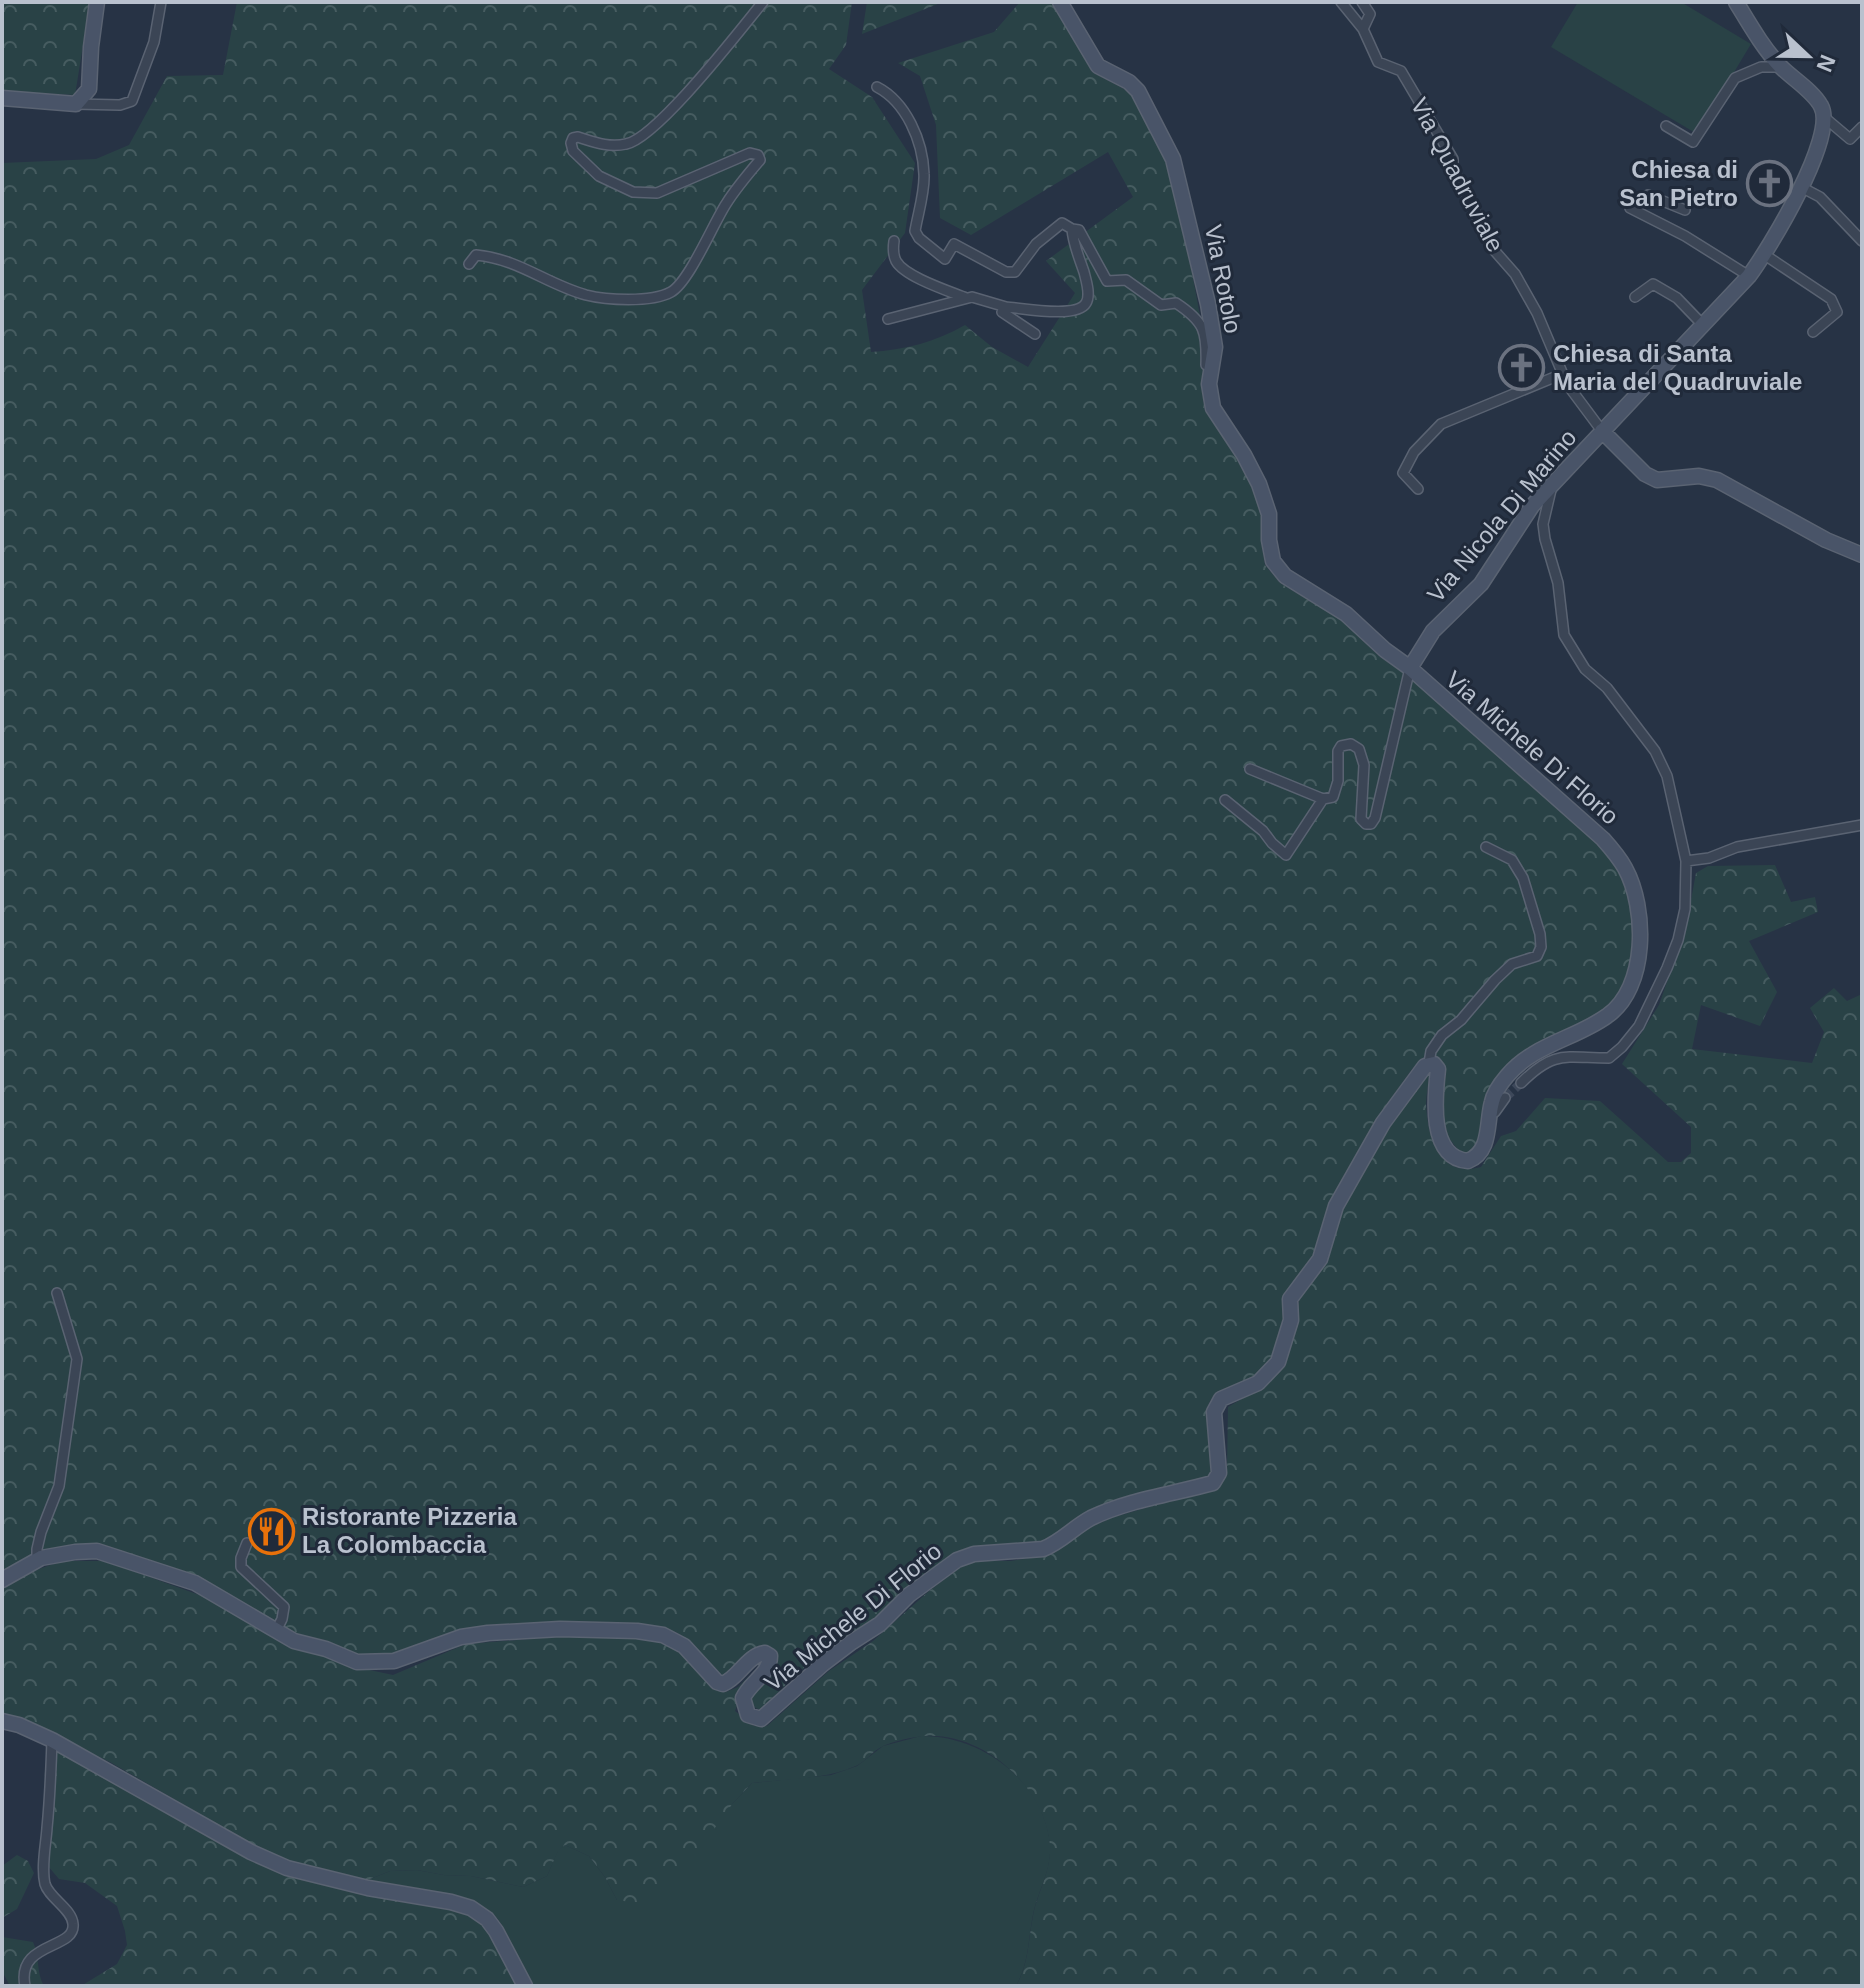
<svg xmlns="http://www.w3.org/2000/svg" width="1864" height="1988" font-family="Helvetica,sans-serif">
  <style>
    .grass { fill: #294246 }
    .forest { fill: url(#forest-crowns) }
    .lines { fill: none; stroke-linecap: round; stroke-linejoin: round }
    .street-tunnel { stroke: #3d485a; stroke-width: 9; stroke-dasharray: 9 4.5; stroke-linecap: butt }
    .street-casing { stroke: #5a6372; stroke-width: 12 }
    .secondary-casing { stroke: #5a6372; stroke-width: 17 }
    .street { stroke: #3b4555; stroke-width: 9 }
    .secondary { stroke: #495468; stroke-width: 14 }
    .labels { text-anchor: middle; stroke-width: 6; stroke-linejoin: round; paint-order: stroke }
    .poi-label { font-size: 24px; font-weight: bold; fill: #b9c1ce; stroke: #202a3a; text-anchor: start }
    .street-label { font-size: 24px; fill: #b9c1ce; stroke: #202a3a }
  </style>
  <defs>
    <pattern id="forest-crowns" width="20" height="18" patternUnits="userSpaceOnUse" patternTransform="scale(2)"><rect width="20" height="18" fill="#294246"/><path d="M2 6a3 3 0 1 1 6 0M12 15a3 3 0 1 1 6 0" fill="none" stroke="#465c60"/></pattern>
  </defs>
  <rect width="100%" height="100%" fill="#273345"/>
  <path class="grass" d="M1578 2H1681L1751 44 1697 134 1551 47Z
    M921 1736C981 1735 1044 1781 1050 1844 1052 1871 1038 1890 1033 1915 1028 1941 1029 1963 1016 1986H531C521 1964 511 1937 497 1918 474 1890 400 1887 365 1881L390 1871 417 1870 444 1875 471 1876 523 1887 547 1876 558 1850 565 1845 589 1856 605 1877 617 1900 733 1803 752 1783 831 1775 857 1766 883 1746Z"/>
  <path class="forest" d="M2 2H90L75 95 2 91Z
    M237 2H852L846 45 829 69 872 97 915 163 905 233 862 290 871 352C904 350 936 342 965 325L992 347 1028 367 1075 293 1046 261 1133 197 1108 152 971 235 940 218 936 125 920 76 898 63 994 32 1020 2H1051L1092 72 1124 89 1132 96 1166 162 1187 246 1206 348 1201 384 1205 411 1237 459 1252 487 1261 515V541L1265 565 1280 583 1341 620 1380 657 1405 674 1598 844C1606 853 1614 862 1620 873 1638 910 1640 984 1603 1010 1571 1033 1534 1036 1504 1068 1475 1099 1491 1126 1471 1152H1460L1448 1137 1441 1106 1445 1068 1437 1057 1428 1056 1420 1060 1412 1069 1377 1118 1329 1202 1314 1255 1283 1296V1319L1272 1358 1254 1377 1217 1392 1210 1401 1206 1411 1212 1473 1209 1477C1169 1487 1126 1494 1089 1511 1071 1519 1059 1535 1041 1542L973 1547 953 1554 904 1589 875 1618 800 1671 760 1710 752 1706V1696C764 1681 780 1672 777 1651L766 1645C746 1648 739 1665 723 1676L689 1640 676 1632 638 1624 560 1622 487 1625 459 1630 393 1654 358 1655 328 1641 297 1634 198 1576 98 1544H74L39 1551 2 1572V163L96 159 129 145 167 76 223 75Z
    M867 2H943L862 34Z
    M1775 865 1791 902 1815 897 1818 912 1749 941 1777 992 1760 1026 1701 1005 1692 1049 1812 1063 1824 1032 1810 1008 1834 988 1847 1001 1862 994V1986H1016C1029 1964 1028 1941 1033 1916 1038 1891 1051 1872 1050 1846 1046 1787 983 1732 925 1736 912 1737 894 1741 883 1746 872 1751 865 1763 853 1767 822 1780 785 1779 752 1783L733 1803 685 1869 644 1904 617 1900 605 1877 589 1856 565 1845 558 1851 547 1876 523 1887 471 1876 444 1875 417 1870 390 1871 365 1881 313 1870 264 1851 110 1762 11 1717 2 1716V1588L39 1569 62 1561H105L202 1596 346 1665 393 1675 466 1644 596 1634 656 1638 669 1642 704 1677 726 1692 738 1687 749 1676 735 1711 754 1726H767L829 1671 873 1641 928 1592 963 1565 979 1561H1011L1040 1556 1059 1549 1085 1530 1111 1518 1214 1488 1224 1480 1227 1470 1228 1407 1264 1386 1290 1346 1299 1301 1332 1247 1340 1212 1375 1147 1426 1074 1429 1073C1429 1084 1426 1094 1426 1104 1428 1140 1440 1178 1481 1167L1501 1136 1516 1131 1545 1098 1600 1101 1668 1162H1681L1691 1153V1127L1622 1064 1659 1005 1686 927 1696 873 1708 866Z
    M50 1745 285 1873 367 1894 450 1907 475 1917 492 1934 520 1986H81L117 1964 127 1945 125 1931 117 1906 85 1883 59 1879 42 1859 45 1771Z
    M17 1855 28 1861 34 1873 17 1909 2 1918V1866Z
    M2 1937 33 1942C40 1956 36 1973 44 1986H10L2 1971Z"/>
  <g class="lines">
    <path class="street-tunnel" d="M1505 1098 1521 1083"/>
    <defs>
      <path id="street" d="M1341 2 1363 29
        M1362 2 1370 14 1363 29 1378 62 1401 71 1453 159V168L1493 249 1515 274 1537 313 1567 384 1602 431
        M877 87C906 102 923 141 924 174 925 192 918 213 915 231L919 238 945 259 954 244 1006 272H1015L1036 244 1062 223 1072 229
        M76 104 120 105 132 101 154 42 161 2
        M1824 117 1850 139 1862 127
        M1666 126 1693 142 1735 78 1761 67H1781
        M1801 187 1820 197 1862 241
        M1685 210 1648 195 1630 208 1685 236 1749 276
        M894 241C893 248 893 255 896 261 905 277 949 291 966 298
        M1765 255 1831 299 1837 312 1813 332
        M469 264 476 255C519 259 546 284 586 295 606 300 651 303 671 292 689 282 713 224 726 204 736 188 748 174 760 160L758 155 750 153 657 193 633 192 599 176 573 151 571 143 573 138 578 137C594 142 609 148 626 144 657 138 740 30 763 2
        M1635 297 1653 284 1677 298 1702 324
        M888 319 972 297 1006 307
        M1035 334 1002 312 1006 307C1022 308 1077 319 1086 303 1091 295 1086 280 1084 272 1079 257 1073 244 1072 229L1079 230 1107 281 1126 280 1161 305 1176 303C1205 322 1207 332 1206 365
        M1418 489 1403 473 1414 452 1441 424 1562 374
        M1250 769 1323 799
        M1225 800 1263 831 1272 843 1286 855 1323 799 1333 797 1338 781V751L1341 746 1351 744 1359 749 1364 765 1361 819 1366 824H1371L1375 818 1410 668
        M1686 861 1709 858 1737 847 1862 825
        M1429 1063 1431 1051 1442 1035 1461 1020 1495 980 1512 964 1537 956 1541 947 1540 934 1523 878 1512 860 1486 847
        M1521 1083C1555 1049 1566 1058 1609 1058L1622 1047 1639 1026 1667 968 1678 940 1685 909 1686 861 1667 776 1655 751 1607 688 1585 669 1564 635 1558 583 1545 539 1543 524 1551 490
        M1490 1112H1495L1505 1098
        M247 1543 241 1558V1567L284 1607 282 1619 276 1631
        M37 1560V1549L41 1532 59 1486 77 1359 57 1293
        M25 1986C16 1941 76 1950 73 1924 72 1909 49 1898 45 1884 41 1867 46 1844 47 1828 50 1798 51 1770 52 1740"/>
      <path id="secondary" d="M2 98 76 104 89 89 91 47 97 2
        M1602 431 1645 474 1657 480 1699 476 1717 480 1826 540 1862 555
        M1410 668 1433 631 1481 584 1532 506 1749 276C1769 249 1838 136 1821 106 1813 91 1793 79 1781 67 1763 48 1750 25 1736 2
        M2 1580 41 1558 75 1552 97 1551 195 1583 294 1641 326 1649 357 1662 394 1661 461 1637 488 1633 560 1629 637 1631 663 1635 684 1646 717 1682 723 1684C740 1677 746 1656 765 1653L770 1656C770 1674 750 1682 743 1698L748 1715 761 1719 823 1664 852 1642 880 1624 909 1595 957 1560 974 1554 1043 1549C1061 1542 1074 1527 1091 1518 1128 1500 1173 1494 1213 1483L1219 1473 1214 1412 1221 1399 1258 1383 1278 1362 1291 1320 1290 1299 1320 1259 1336 1206 1383 1123 1425 1066 1434 1064 1438 1069C1435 1096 1428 1158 1468 1161 1492 1151 1486 1123 1492 1102 1494 1092 1501 1083 1507 1076 1534 1044 1575 1039 1607 1016 1648 988 1647 908 1625 868 1619 857 1611 848 1603 839L1410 668 1385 650 1346 614 1285 576 1273 561 1269 540V514L1259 484 1244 455 1213 408 1209 384 1215 347 1208 304 1173 159 1138 91 1129 82 1098 66 1060 2
        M2 1721 19 1725 52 1740 251 1852 287 1868 368 1888 451 1902 471 1908 487 1919 496 1931 525 1986"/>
    </defs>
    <use href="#street" class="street-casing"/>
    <use href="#secondary" class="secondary-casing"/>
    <use href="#street" class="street"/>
    <use href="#secondary" class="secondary"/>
  </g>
  <defs>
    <symbol id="church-ring" viewBox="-11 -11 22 22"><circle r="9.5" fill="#202a3a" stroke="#6b7280" stroke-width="1.5"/><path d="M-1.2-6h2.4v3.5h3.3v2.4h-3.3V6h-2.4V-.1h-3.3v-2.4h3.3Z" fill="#6b7280"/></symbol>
    <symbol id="restaurant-ring" viewBox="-11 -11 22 22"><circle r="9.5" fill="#202a3a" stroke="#e8710a" stroke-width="1.5"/><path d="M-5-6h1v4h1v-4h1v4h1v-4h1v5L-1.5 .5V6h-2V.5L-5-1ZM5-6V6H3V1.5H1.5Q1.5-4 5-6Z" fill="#e8710a"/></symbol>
  </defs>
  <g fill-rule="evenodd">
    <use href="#church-ring" x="1744" y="158" width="51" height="51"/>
    <use href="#church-ring" x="1496" y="342" width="51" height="51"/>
    <use href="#restaurant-ring" x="246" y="1506" width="51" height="51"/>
  </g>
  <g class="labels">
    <g class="poi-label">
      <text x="1738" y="178" text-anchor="end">Chiesa di<tspan x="1738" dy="28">San Pietro</tspan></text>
      <text x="1553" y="362">Chiesa di Santa<tspan x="1553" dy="28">Maria del Quadruviale</tspan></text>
      <text x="302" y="1525">Ristorante Pizzeria<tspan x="302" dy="28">La Colombaccia</tspan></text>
    </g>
    <g class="street-label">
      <text transform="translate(1457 175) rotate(62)" y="8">Via Quadruviale</text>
      <text transform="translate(1223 279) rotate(79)" y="8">Via Rotolo</text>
      <text transform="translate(1502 516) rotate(-50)" y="8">Via Nicola Di Marino</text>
      <text transform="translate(1532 748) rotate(41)" y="8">Via Michele Di Florio</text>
      <text transform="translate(853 1617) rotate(-39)" y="8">Via Michele Di Florio</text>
    </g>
  </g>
  <rect width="1864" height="1988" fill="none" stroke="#b9c1ce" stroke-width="8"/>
  <g transform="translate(1808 56) rotate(112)" stroke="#202a3a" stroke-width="6" paint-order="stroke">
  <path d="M0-6L14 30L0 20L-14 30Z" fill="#b9c1ce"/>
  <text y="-12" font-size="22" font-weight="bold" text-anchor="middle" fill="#b9c1ce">N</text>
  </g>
</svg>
